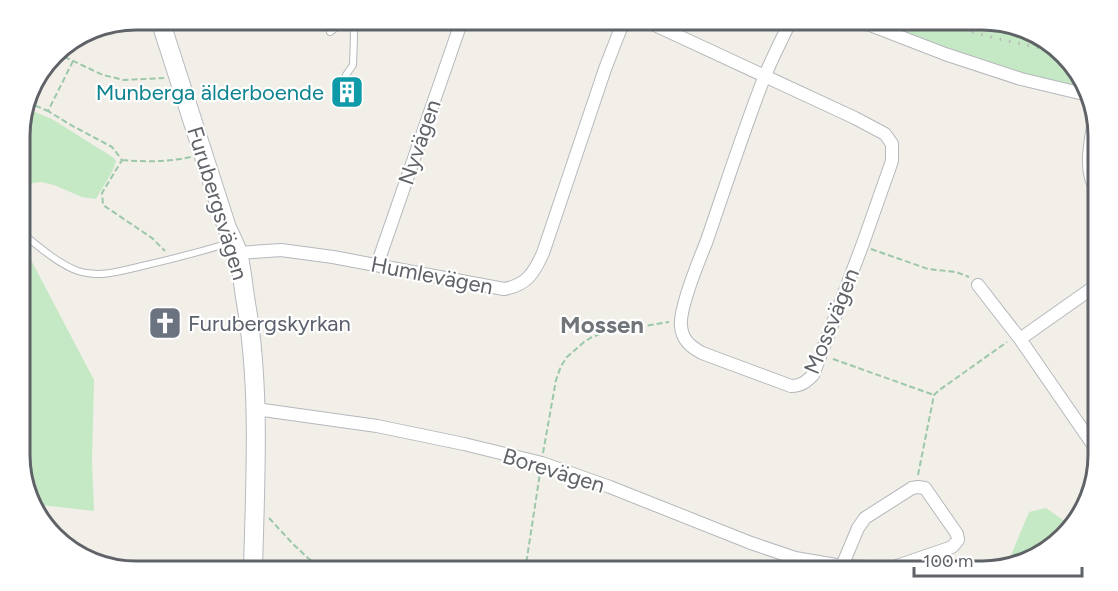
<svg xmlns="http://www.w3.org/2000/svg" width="1118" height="591" font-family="Figtree,sans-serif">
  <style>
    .green { fill: #c5e8c5 }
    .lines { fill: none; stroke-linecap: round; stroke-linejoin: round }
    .lane-casing { stroke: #b5b8bc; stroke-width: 8 }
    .street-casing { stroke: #b5b8bc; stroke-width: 14 }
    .secondary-casing { stroke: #b6babf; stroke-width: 20 }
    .path { stroke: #9cc7a9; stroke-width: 2; stroke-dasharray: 6 3; stroke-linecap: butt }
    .lane { stroke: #fff; stroke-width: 6 }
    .street { stroke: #fff; stroke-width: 12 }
    .secondary { stroke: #fff; stroke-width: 18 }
    .rail { stroke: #b6b7b8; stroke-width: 3; stroke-dasharray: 1.5 8; stroke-linecap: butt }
    .labels { text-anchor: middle; stroke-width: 4.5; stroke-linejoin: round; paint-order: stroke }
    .culture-label { font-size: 22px; fill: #0d838f; stroke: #fff; text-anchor: end }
    .street-label { font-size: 22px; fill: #5f6368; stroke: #fff }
    .worship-label { font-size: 22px; fill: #5b616d; stroke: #fff; text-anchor: start }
    .neighbourhood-label { font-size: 24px; font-weight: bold; fill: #70757a; stroke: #fff }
    .rim { fill: none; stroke: #5f6368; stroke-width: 3 }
  </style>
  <rect width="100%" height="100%" fill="#f1efe8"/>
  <path class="green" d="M858 20H982L1034 32 1079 71 1087 93 1002 75Z
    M25 108 52 119 114 158 116 161 112 172 96 199 82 197 54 185 41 182 26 184 20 180V128Z
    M20 255 31 260 94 380 92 461 94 511 42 505 35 509 21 470Z
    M1046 508 1070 525 1046 552 1007 565 1029 512Z"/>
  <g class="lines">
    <defs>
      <path id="lane" d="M447 20 461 23
        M330 32 346 20
        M346 75 353 65 354 36 353 20
        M20 232C38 245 56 263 78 271 99 278 121 271 142 266 173 259 203 251 233 242"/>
      <path id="street" d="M644 20 855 118 885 134 892 144V161L862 246 813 375C806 382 801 386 791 386L702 353C691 347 682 340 681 326 679 309 699 260 706 243 725 188 743 132 764 78 772 58 782 39 791 20
        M857 20 945 54 1021 79 1088 95
        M1095 115C1091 141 1082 170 1098 193
        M238 253 281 250 333 257 504 289C527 285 534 273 543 253L605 69 624 20
        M377 265 462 20
        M978 285 1020 339 1098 452
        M1020 339 1098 284
        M256 409 377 426 464 444 542 463 610 487 751 543 795 558 842 566 891 568 952 547 958 540 957 534 925 488 918 487 912 488 865 518 858 528 842 566
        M122 568 141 569 147 571"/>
      <path id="secondary" d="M160 20 227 228C231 236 235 244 238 253 242 269 243 286 246 303 261 391 255 482 253 571"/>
    </defs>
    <use href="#lane" class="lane-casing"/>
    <use href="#street" class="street-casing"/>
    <use href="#secondary" class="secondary-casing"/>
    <path class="path" d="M56 53 103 75 124 80 164 78
      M73 61 48 111 69 124 112 147 122 160 102 193 103 205 152 238 165 251
      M27 102 48 111
      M122 160C146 162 168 162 191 157
      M871 249 928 269 956 272 969 277
      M833 359 934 395
      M543 453 556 380 561 366 567 357 584 342 592 337 603 333 669 322
      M918 475 934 395 938 391 1007 342
      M269 518 293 544 308 558 325 571
      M525 571 540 473"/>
    <use href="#lane" class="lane"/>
    <use href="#street" class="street"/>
    <use href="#secondary" class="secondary"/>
    <path class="rail" d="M936 20C975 35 1016 43 1056 51"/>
  </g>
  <defs>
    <symbol id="building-square" viewBox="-11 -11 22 22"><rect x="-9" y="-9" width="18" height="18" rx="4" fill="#0f9aa8" stroke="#fff"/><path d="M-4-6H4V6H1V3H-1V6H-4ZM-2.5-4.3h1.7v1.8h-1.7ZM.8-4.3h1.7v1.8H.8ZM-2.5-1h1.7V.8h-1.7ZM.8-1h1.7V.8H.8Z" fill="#fff"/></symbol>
    <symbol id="church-square" viewBox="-11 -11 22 22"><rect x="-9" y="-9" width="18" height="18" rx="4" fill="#6b7280" stroke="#fff"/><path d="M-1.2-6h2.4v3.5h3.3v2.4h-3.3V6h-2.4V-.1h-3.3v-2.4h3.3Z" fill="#fff"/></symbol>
  </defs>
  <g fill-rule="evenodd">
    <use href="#building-square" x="328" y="73" width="38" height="38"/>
    <use href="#church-square" x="146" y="304" width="38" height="38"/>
  </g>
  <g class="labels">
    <g class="culture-label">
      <text x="324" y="100">Munberga älderboende</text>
    </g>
    <g class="street-label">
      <text transform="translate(419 142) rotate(-71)" y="8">Nyvägen</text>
      <text transform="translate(218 203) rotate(73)" y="8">Furubergsvägen</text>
      <text transform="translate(432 275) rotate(11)" y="8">Humlevägen</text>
      <text transform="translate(831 321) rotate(-68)" y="8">Mossvägen</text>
      <text transform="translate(554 470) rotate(17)" y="8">Borevägen</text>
    </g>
    <g class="worship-label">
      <text x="188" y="331">Furubergskyrkan</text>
    </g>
    <g class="neighbourhood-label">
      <text x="602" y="333">Mossen</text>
    </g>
  </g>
  <path d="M0 0H1118V591H0ZM136 30H982A106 106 0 0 1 1088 136V455A106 106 0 0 1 982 561H136A106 106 0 0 1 30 455V136A106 106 0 0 1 136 30Z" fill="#fff" fill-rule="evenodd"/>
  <path class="rim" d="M136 30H982A106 106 0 0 1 1088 136V455A106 106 0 0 1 982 561H136A106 106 0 0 1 30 455V136A106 106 0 0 1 136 30Z"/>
  <path d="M914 567v9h168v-9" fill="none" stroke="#5f6368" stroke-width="3"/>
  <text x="923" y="567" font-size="18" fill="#5f6368" stroke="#ffffff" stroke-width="4.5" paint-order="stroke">100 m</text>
</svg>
